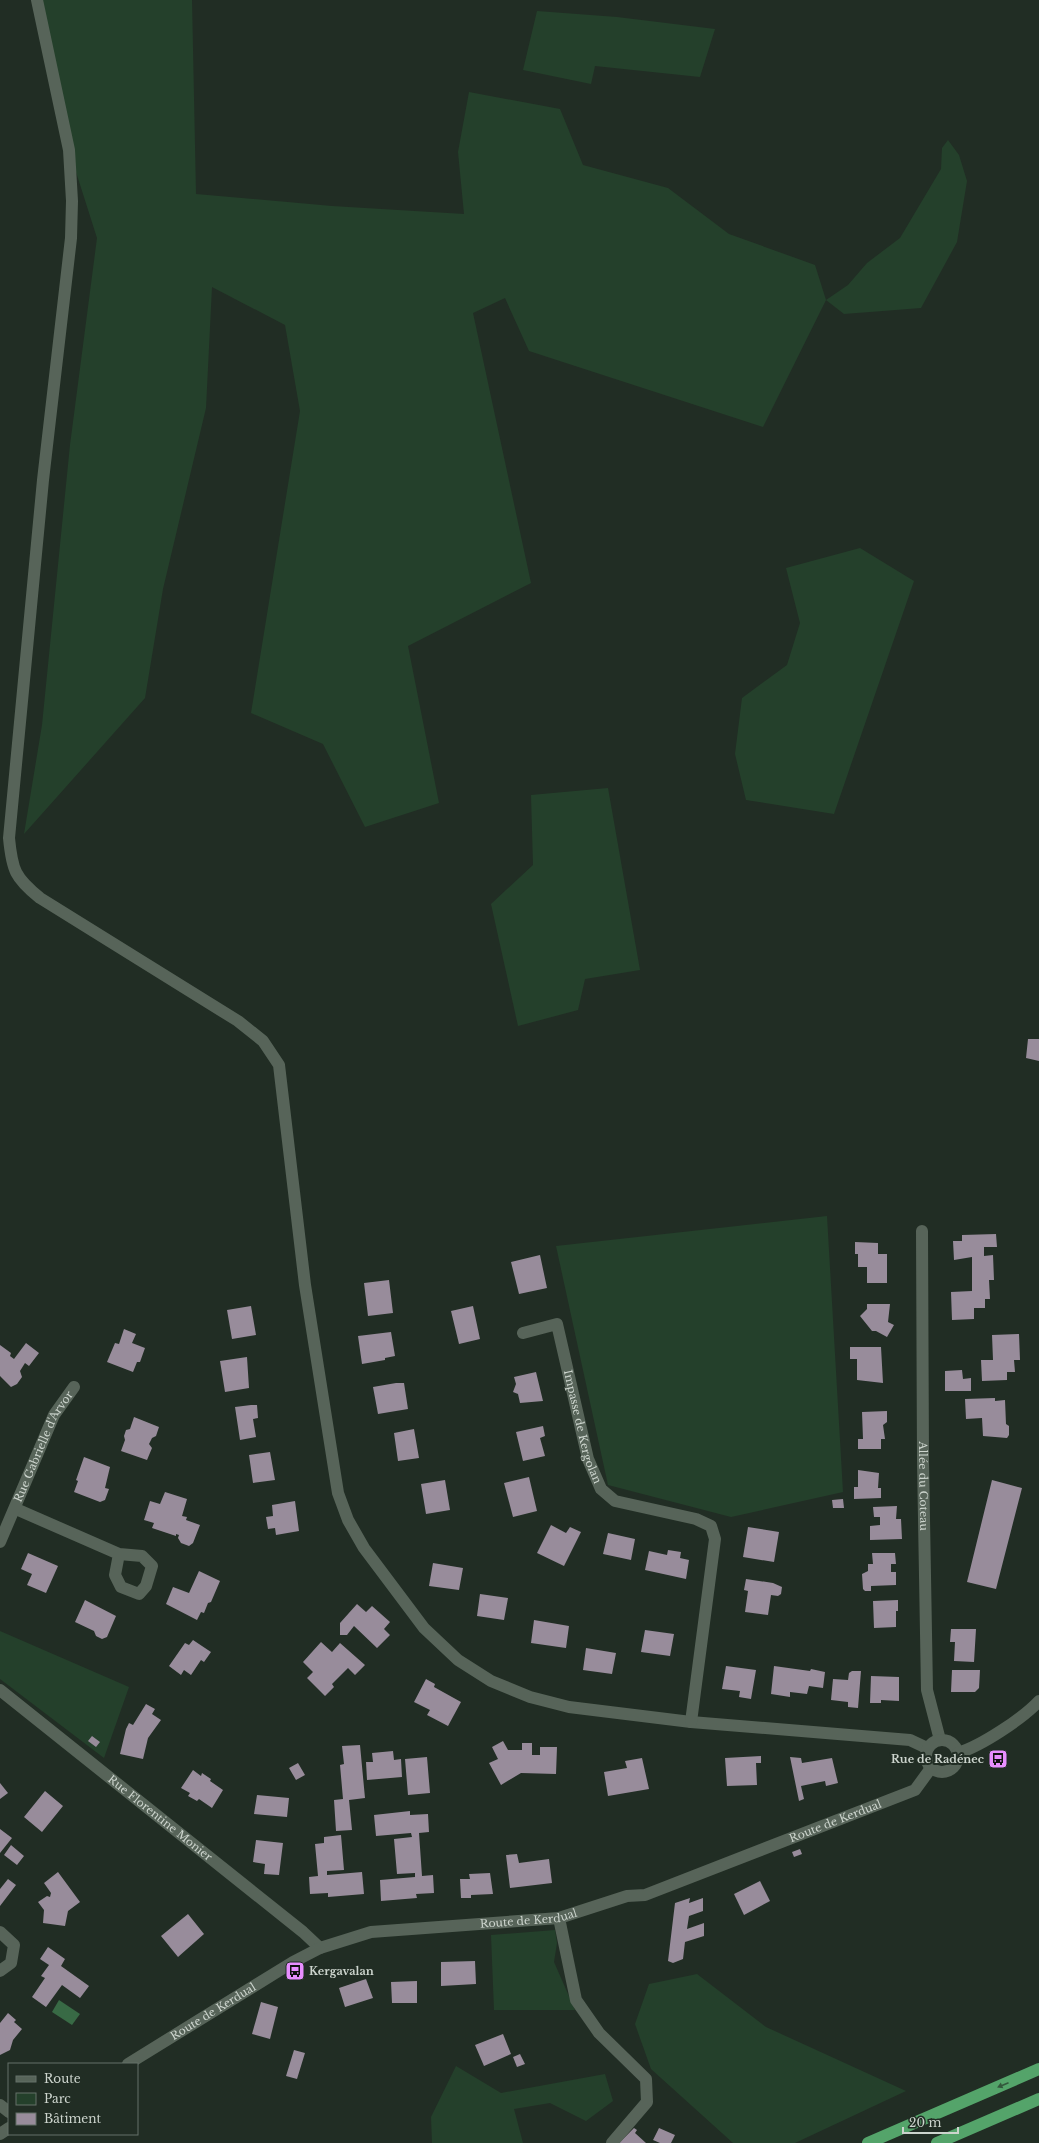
<svg xmlns="http://www.w3.org/2000/svg" width="1039" height="2143" font-family="'Libre Baskerville',serif">
  <style>
    .green { fill: #24402b }
    .water { fill: #386a45 }
    .building { fill: #988c9b }
    .lines { fill: none; stroke-linecap: round; stroke-linejoin: round }
    .minor { stroke: #576459; stroke-width: 12 }
    .highway { stroke: #54a46a; stroke-width: 12 }
    .oneway { fill: #33573c }
    .labels { text-anchor: middle; stroke-width: 4; stroke-linejoin: round; paint-order: stroke }
    .street-label { font-size: 11px; fill: #ccd4cd; stroke: #212d24 }
    .poi-label { font-size: 11px; font-weight: bold; fill: #ccd4cd; stroke: #212d24; text-anchor: end }
  </style>
  <rect width="100%" height="100%" fill="#212d24"/>
  <path class="green" d="M37 0H192L196 194 332 206 464 214 458 152 469 92 560 109 583 165 668 188 729 234 815 265 826 300 848 285 867 263 900 238 941 169 942 148 948 140 959 155 967 181 957 242 921 308 844 314 826 300 763 427 529 351 505 298 473 313 531 583 408 646 439 803 365 827 323 744 251 713 300 411 285 325 212 287 206 408 163 589 145 698 24 834 42 725 70 445 97 238 69 150Z
    M537 11 617 17 715 29 700 77 595 66 591 84 523 70Z
    M860 548 914 581 834 814 746 800 735 754 742 698 787 665 800 623 786 568Z
    M608 788 640 970 585 979 578 1010 518 1026 491 904 533 865 531 795Z
    M827 1216 843 1492 731 1517 608 1485 556 1246Z
    M0 1631 129 1687 104 1758 0 1679Z
    M555 1930 557 1943 554 1962 575 2010H494L491 1935Z
    M697 1974 766 2027 906 2091 795 2143H733L651 2069 635 2024 649 1984Z
    M456 2066 501 2093 605 2074 613 2101 586 2121 550 2103 514 2109 523 2143H432L431 2117Z"/>
  <path class="water" d="M59 2000 80 2014 72 2025 52 2012Z"/>
  <path class="building" d="M1028 1039H1039V1061L1026 1058Z
    M996 1234 997 1247H984V1256L993 1255 994 1280H989L990 1299H985V1308H974V1319L952 1320 951 1292 972 1291V1257L954 1260 953 1241H962V1235Z
    M855 1242 878 1243V1254H887V1283H867V1267H858V1254H855Z
    M540 1255 547 1288 519 1294 511 1262Z
    M389 1280 393 1313 368 1316 364 1283Z
    M867 1304H890L888 1322 894 1325 887 1337 876 1331H872L860 1316 867 1309Z
    M251 1306 256 1335 232 1339 227 1310Z
    M473 1306 480 1339 459 1344 451 1311Z
    M124 1329 136 1334 132 1343 145 1348 140 1362H137L133 1372 107 1362 115 1343 119 1344Z
    M391 1332 395 1356 385 1358V1360L362 1364 358 1336Z
    M1019 1334 1020 1360H1014L1015 1372H1007V1380L982 1381 981 1360H993L992 1335Z
    M26 1343 39 1353 29 1366 25 1363 20 1371 22 1377 17 1384 11 1387 0 1376V1345L11 1353 10 1356 14 1359Z
    M850 1347H881L883 1383 857 1380V1359H850Z
    M247 1357 249 1388 225 1392 220 1361Z
    M962 1370 963 1379 971 1378V1391H945V1371Z
    M536 1372 543 1401 520 1403 518 1394 513 1392 516 1384 514 1377Z
    M396 1383H404L408 1409 378 1414 373 1387Z
    M995 1398V1401L1005 1400 1006 1424 1009 1426V1435L1007 1438 983 1436 982 1418 966 1419 965 1399Z
    M251 1405H257L258 1418 253 1419 256 1437 240 1440 235 1407Z
    M887 1411V1422L883 1425 885 1439H881V1449H858V1439H863L862 1412Z
    M134 1417 159 1427 156 1436 152 1438 149 1444 152 1448 147 1460 121 1451 125 1440 124 1436 126 1430 130 1429Z
    M543 1426 545 1436 540 1438 545 1456 523 1461 516 1432Z
    M414 1429 419 1458 398 1461 394 1433Z
    M270 1452 275 1480 253 1483 249 1455Z
    M84 1457 110 1467 105 1488 109 1489 105 1500 100 1502 74 1492 78 1481 76 1480Z
    M858 1470 879 1473 878 1488H881V1498L854 1499V1487H858Z
    M529 1477 537 1511 513 1517 504 1483Z
    M445 1480 450 1510 426 1514 421 1484Z
    M992 1480 1022 1488 996 1589 967 1582Z
    M165 1492 187 1499 182 1516 187 1517 186 1520 200 1525 193 1543 189 1546 181 1543 178 1538 179 1535 176 1534V1536L152 1528 154 1523 144 1520 150 1501 160 1504Z
    M843 1499 844 1508H833L832 1500Z
    M295 1501 299 1531 276 1535 275 1528 268 1529 266 1517 273 1516 272 1505Z
    M897 1506 896 1519H901L902 1539 870 1540V1526L880 1525V1517H874L873 1507Z
    M551 1525 566 1533 570 1527 581 1532 564 1566 537 1553Z
    M748 1527 779 1532 774 1562 743 1557Z
    M608 1533 635 1539 631 1560 603 1554Z
    M668 1550 681 1552 680 1558 689 1560 686 1579 645 1570 649 1551 667 1555Z
    M28 1553 58 1566 46 1593 27 1585 32 1574 21 1569Z
    M872 1553H895L896 1564H891V1572H896V1585L871 1586V1591H865L863 1589 862 1574 868 1571V1564H873Z
    M433 1563 463 1568 459 1590 429 1586Z
    M199 1571 220 1581 211 1602 208 1603 204 1613 201 1612 197 1620 166 1604 173 1587 189 1593Z
    M746 1579 773 1583 782 1587 781 1594 778 1596 771 1595 768 1615 745 1612 748 1591 744 1590Z
    M480 1594 508 1598 504 1620 477 1616Z
    M85 1600 116 1616 107 1637 102 1639 96 1636 94 1631 75 1622Z
    M898 1600V1611H896V1627L874 1628 873 1601Z
    M357 1604 366 1612 372 1606 390 1622 384 1629 390 1635 377 1648 354 1626 347 1635H340V1623Z
    M534 1620 569 1626 566 1648 531 1643Z
    M951 1629H976L974 1662 954 1661 955 1642H950Z
    M645 1630 674 1634 670 1656 641 1652Z
    M193 1640 211 1652 204 1662 201 1660 191 1675 184 1670 181 1675 169 1666 185 1643 189 1645Z
    M321 1642 332 1652 340 1643 365 1665 355 1675 348 1668 332 1684 334 1687 325 1696 307 1678 313 1672 303 1662Z
    M586 1648 616 1653 612 1674 583 1670Z
    M726 1666 756 1670 751 1699 739 1697 740 1691 722 1689Z
    M774 1666 810 1671 811 1669 825 1672 823 1688 809 1686 807 1694 790 1692V1697L771 1694Z
    M952 1670H980L979 1688 975 1692H951Z
    M852 1671H861L858 1708 848 1707V1702L831 1700 833 1679 848 1680 849 1673Z
    M871 1676 899 1677V1701L881 1700V1703H870Z
    M426 1679 435 1684 434 1687 461 1702 448 1726 427 1715 430 1710 414 1702Z
    M146 1704 155 1709 152 1714 161 1720 148 1738 143 1759 120 1754 126 1729 129 1723 133 1725Z
    M92 1736 100 1742 96 1747 88 1741Z
    M503 1741 508 1750H522V1743H532V1755H540V1747H557L556 1774 521 1773 501 1785 489 1763 498 1759 492 1747Z
    M360 1745 365 1798 349 1800 352 1830 336 1831 334 1800 343 1799 340 1765 344 1764 342 1746Z
    M393 1751 394 1760 401 1759 402 1777 367 1780 366 1762H373L372 1753Z
    M761 1756V1763H756L757 1785 727 1786 725 1758Z
    M427 1757 430 1793 408 1795 405 1759Z
    M790 1757 801 1758 802 1763 832 1758 838 1783 826 1786 825 1781 801 1786 804 1799 799 1801Z
    M642 1758 649 1789 608 1796 604 1772 627 1768 625 1761Z
    M298 1763 305 1775 296 1780 289 1768Z
    M193 1770 201 1776 202 1773 211 1779 210 1781 223 1790 212 1808 199 1799 197 1801 188 1796 190 1793 181 1788Z
    M0 1783 8 1793 0 1799Z
    M45 1791 63 1806 42 1832 24 1817Z
    M257 1795 289 1798 287 1817 254 1814Z
    M410 1811V1815L428 1814 429 1832 419 1833 422 1876 433 1875 434 1893 416 1894 417 1898 381 1901 380 1880 415 1877V1873L397 1874 394 1839 412 1837 411 1833 376 1836 374 1815Z
    M0 1829 12 1838 0 1853Z
    M341 1835 344 1870 327 1871V1875L362 1872 364 1894 328 1897V1893L310 1894 309 1877 318 1876 315 1844 324 1843V1837Z
    M256 1840 283 1843 279 1875 264 1874 265 1864 253 1862Z
    M11 1845 24 1856 17 1865 4 1855Z
    M800 1849 802 1854 794 1857 792 1852Z
    M517 1854 519 1863 549 1859 552 1883 510 1888 506 1855Z
    M58 1872 80 1902 68 1911 65 1926 43 1923 44 1910 38 1902 47 1896 50 1897 51 1893 44 1883Z
    M490 1873 493 1894 471 1895V1898H461L460 1879H470L469 1874Z
    M8 1879 16 1885 0 1906V1889Z
    M760 1881 770 1901 744 1915 734 1894Z
    M690 1898 689 1903 703 1898V1911L689 1916 687 1929 704 1923V1936L685 1942 683 1959 673 1963 668 1961 675 1903Z
    M188 1914 204 1934 178 1957 161 1936Z
    M48 1947 65 1959 61 1966 89 1986 80 1998 62 1985 46 2007 32 1997 45 1978 41 1976 49 1965 40 1959Z
    M475 1961 476 1984 441 1986V1962Z
    M366 1979 373 1998 345 2007 339 1988Z
    M417 1981V2003H392L391 1982Z
    M261 2002 278 2007 270 2039 252 2034Z
    M8 2013 16 2020 14 2022 22 2029 13 2040 10 2050 0 2055V2023Z
    M503 2034 511 2054 484 2066 475 2045Z
    M294 2050 305 2053 297 2079 286 2076Z
    M520 2054 525 2064 517 2067 513 2057Z
    M634 2128 637 2130 635 2133 646 2143H619Z
    M659 2128 675 2135 671 2143H660L653 2140Z"/>
  <g class="lines">
    <g class="minor">
      <path d="M37 0 69 150 72 201 71 238 43 480 9 838C12 870 15 878 40 898L238 1021 263 1041 279 1065 305 1285 338 1493 348 1520 364 1548 424 1628 458 1660 491 1681 530 1697 569 1707 691 1722 910 1740 927 1748"/>
      <path id="s1" d="M922 1231 923 1461 927 1690 940 1740"/>
      <path id="s2" d="M523 1333 557 1324 588 1459 601 1489 615 1501 696 1519 711 1526 715 1539 691 1722"/>
      <path d="M16 1509 119 1554 115 1575 121 1587 139 1594 146 1586 152 1566 142 1556 119 1554"/>
      <path id="s3" d="M0 1542 54 1415 74 1387"/>
      <path id="s4" d="M0 1690 303 1932 320 1948"/>
      <circle cx="942" cy="1756" r="16"/>
      <path d="M958 1753C981 1746 1022 1719 1039 1701"/>
      <path d="M559 1918 576 2000 599 2033 646 2079 647 2102 612 2143"/>
      <path d="M0 1932 14 1945 11 1963 0 1971"/>
      <path id="s5" d="M128 2064 293 1962 320 1948 371 1932 559 1918 627 1896 645 1895 915 1790 931 1768"/>
      <path d="M0 2105 9 2112"/>
      <path d="M0 2134 9 2128"/>
    </g>
    <path class="highway" d="M868 2143 1039 2069
      M937 2143 1039 2099"/>
  </g>
  <defs><path id="oneway-solid" d="M-6-.8H1V-3.2L6.5 0L1 3.2V.8H-6Z"/></defs>
  <use class="oneway" href="#oneway-solid" transform="translate(1003 2085) rotate(157)"/>
  <defs>
    <symbol id="bus-square" viewBox="-11 -11 22 22"><rect x="-9" y="-9" width="18" height="18" rx="4" fill="#e88eff" stroke="#212d24"/><path d="M-5-6H5V4H4V6H2V4H-2V6H-4V4H-5ZM-3.5-4V0h7V-4ZM-3.5 1.2v1.5H-2V1.2ZM2 1.2v1.5H3.5V1.2Z" fill="#111"/></symbol>
  </defs>
  <g fill-rule="evenodd">
    <use href="#bus-square" x="987" y="1748" width="22" height="22"/>
    <use href="#bus-square" x="284" y="1960" width="22" height="22"/>
  </g>
  <g class="labels">
    <g class="street-label">
      <text dy="4" stroke="none"><textPath href="#s2" startOffset="141">Impasse de Kergolan</textPath></text>
      <text dy="4" stroke="none"><textPath href="#s3" startOffset="105">Rue Gabrielle d'Arvor</textPath></text>
      <text dy="4" stroke="none"><textPath href="#s1" startOffset="255">Allée du Coteau</textPath></text>
      <text dy="4" stroke="none"><textPath href="#s4" startOffset="205">Rue Florentine Monier</textPath></text>
      <text dy="4" stroke="none"><textPath href="#s5" startOffset="760">Route de Kerdual</textPath></text>
      <text dy="4" stroke="none"><textPath href="#s5" startOffset="436">Route de Kerdual</textPath></text>
      <text dy="4" stroke="none"><textPath href="#s5" startOffset="100">Route de Kerdual</textPath></text>
    </g>
    <g class="poi-label">
      <text x="984" y="1763">Rue de Radénec</text>
      <text x="309" y="1975" text-anchor="start">Kergavalan</text>
    </g>
  </g>
  <rect x="8" y="2063" width="130" height="72" fill="#212d24" stroke="#657068"/>
  <rect x="16" y="2076" width="20" height="6" fill="#576459" stroke="#657068"/>
  <text x="44" y="2083" font-size="12" fill="#ccd4cd">Route</text>
  <rect x="16" y="2093" width="20" height="12" fill="#24402b" stroke="#657068"/>
  <text x="44" y="2103" font-size="12" fill="#ccd4cd">Parc</text>
  <rect x="16" y="2113" width="20" height="12" fill="#988c9b" stroke="#657068"/>
  <text x="44" y="2123" font-size="12" fill="#ccd4cd">Bâtiment</text>
  <path d="M903 2127v6h55v-6" fill="none" stroke="#ccd4cd" stroke-width="2"/>
  <text x="909" y="2127" font-size="12" fill="#ccd4cd" stroke="#212d24" stroke-width="3" paint-order="stroke">20 m</text>
</svg>
